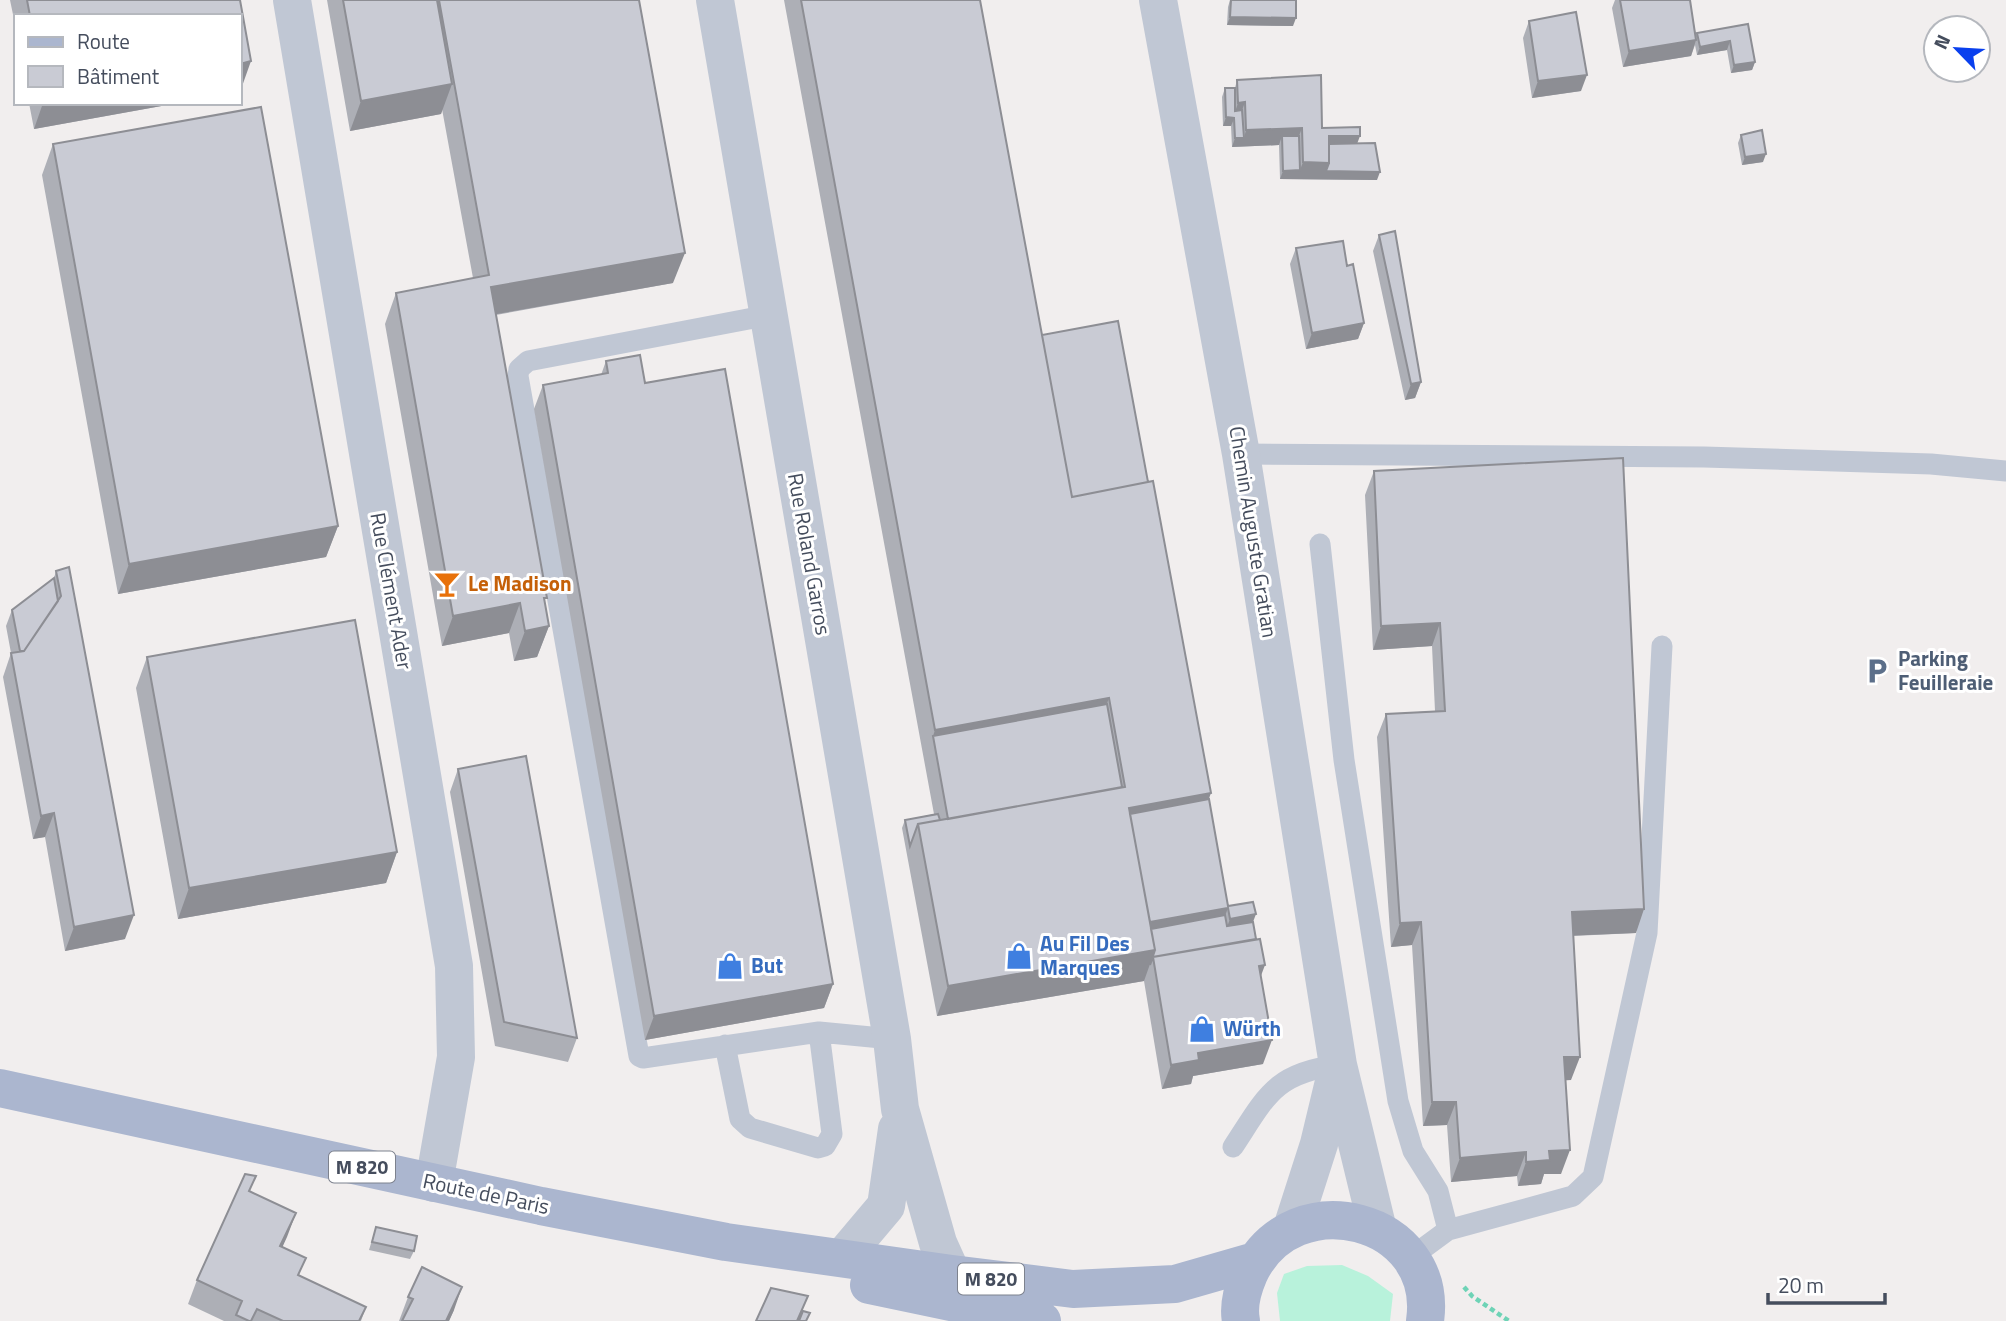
<svg xmlns="http://www.w3.org/2000/svg" width="2006" height="1321" font-family="'Titillium Web',sans-serif">
  <style>
    .green { fill: #b8f2db }
    .lines { fill: none; stroke-linecap: round; stroke-linejoin: round }
    .path { stroke: #6ed3b6; stroke-width: 4.5; stroke-dasharray: 5 3.5; stroke-linecap: butt }
    .lane { stroke: #c0c7d4; stroke-width: 21 }
    .street { stroke: #c0c7d4; stroke-width: 38 }
    .primary { stroke: #abb6cf; stroke-width: 38 }
    .wall { fill: #adafb6 }
    .shaded-wall { fill: #8d8e94 }
    .building { fill: #c9cbd4; stroke: #8d8e94; stroke-width: 2 }
    .labels { text-anchor: middle; stroke-width: 6; stroke-linejoin: round; paint-order: stroke }
    .shield { fill: #fff; stroke: #7d828e; stroke-width: 2 }
    .shield-label { font-size: 19px; font-weight: bold; fill: #454d5d }
    .street-label { font-size: 21px; fill: #454d5d; stroke: #fff }
    .food-label { font-size: 21px; font-weight: bold; fill: #c56008; stroke: #fff; text-anchor: start }
    .service-label { font-size: 21px; font-weight: bold; fill: #4e5e75; stroke: #fff; text-anchor: start }
    .shop-label { font-size: 21px; font-weight: bold; fill: #366cbe; stroke: #fff; text-anchor: start }
  </style>
  <rect width="100%" height="100%" fill="#f1eeee"/>
  <path class="green" d="M1342 1265 1368 1276 1393 1294 1390 1321H1280L1277 1293 1284 1274 1307 1266Z"/>
  <g class="lines">
    <path class="path" d="M1464 1287 1472 1296 1509 1321"/>
    <path class="lane" d="M769 315 528 361 519 369 518 376 639 1056 643 1058 819 1032 892 1039
      M1241 454 1704 457 1931 464 2006 471
      M1320 544 1344 760 1398 1101 1413 1151 1438 1191 1448 1230
      M725 1045 740 1119 750 1128 818 1148 825 1146 832 1134 819 1032
      M1233 1147C1266 1097 1274 1073 1338 1065
      M1410 1258 1448 1230 1573 1196 1593 1177 1647 933 1662 646"/>
    <path class="street" d="M292 0 454 966 456 1057 434 1183
      M715 0 892 1039 900 1109 938 1243 952 1274
      M1158 0 1241 454 1338 1065
      M1292 1228 1319 1144 1338 1065 1378 1230
      M843 1257 886 1206 897 1129"/>
    <path class="primary" d="M0 1088 541 1206 726 1242 952 1274 1073 1289 1175 1284 1255 1261
      M869 1285 1042 1321
      M1241 1321C1238 1306 1243 1288 1249 1274 1293 1180 1440 1218 1425 1321"/>
  </g>
  <path class="wall" d="M10 0H240V92V16H16V29Z
    M327 0H639L673 283 496 315 549 626 537 657 514 661 509 633 442 646 385 324 396 293 473 278 442 109 441 114 350 131Z
    M784 0H980L1042 335 1148 482 1209 799 1228 906 1253 922 1261 977 1263 1064 1193 1076 1191 1084 1162 1089 1144 981 937 1016 902 828 905 820 934 814Z
    M1230 0 1293 26 1227 25 1228 7Z
    M1615 0H1690L1696 36 1697 33 1748 24 1755 62 1752 70 1731 73 1727 50 1697 55 1695 45 1691 56 1623 67 1612 8Z
    M1529 21 1581 91 1532 98 1523 38Z
    M1237 80 1322 128 1357 144 1377 180 1280 179 1279 145 1232 147 1231 126H1223L1222 97 1225 88H1235Z
    M29 103H178L34 129Z
    M1741 135 1763 162 1742 165 1738 143Z
    M53 144 338 526 326 557 118 594 42 175Z
    M1379 235 1421 382 1415 398 1405 400 1373 251Z
    M1296 248 1347 266 1364 323 1358 339 1306 349 1290 264Z
    M606 361 645 383 833 984 824 1008 645 1040 534 409 543 385 601 375Z
    M1374 471 1636 933 1573 936 1571 1080H1565L1561 1174H1544L1541 1184 1518 1186 1517 1176 1451 1182 1447 1125 1423 1126 1412 945 1391 947 1377 737 1386 714 1435 711 1432 646 1373 650 1365 495Z
    M56 571 125 939 65 951 45 837 33 839 3 677 11 653 6 626 12 610 54 578Z
    M147 657 397 852 386 883 178 919 136 688Z
    M458 769 577 1038 568 1062 495 1046 450 792Z
    M250 1192 296 1213 282 1247 299 1275 366 1307 361 1321H224L188 1304 197 1280Z
    M376 1227 414 1251 410 1259 369 1250Z
    M408 1297 454 1310 449 1321H399Z"/>
  <path class="shaded-wall" d="M1230 17 1296 18 1293 26 1227 25Z
    M1696 40 1691 56 1623 67 1629 51Z
    M1730 41 1727 50 1697 55 1700 47Z
    M251 61 240 92V64Z
    M1755 62 1752 70 1731 73 1734 65Z
    M1587 75 1581 91 1532 98 1538 81Z
    M452 84 441 114 350 131 361 101Z
    M1245 102 1239 119H1234L1231 126H1223L1226 117 1233 118 1238 103Z
    M43 103H178L34 129Z
    M1302 128 1296 144 1282 136 1279 145 1232 147 1235 138H1244L1246 130Z
    M1329 136H1360L1354 152 1326 153Z
    M1766 154 1763 162 1742 165 1745 157Z
    M1303 162 1329 163 1380 172 1377 180 1280 179 1283 171 1300 170Z
    M685 253 673 283 480 317 491 287Z
    M1364 323 1358 339 1306 349 1312 333Z
    M1421 382 1415 398 1405 400 1411 384Z
    M338 526 326 557 118 594 129 564Z
    M520 603 509 633 442 646 453 616Z
    M1440 623 1432 646 1373 650 1381 626Z
    M549 626 537 657 514 661 525 631Z
    M1109 698 1098 728 933 736 935 730Z
    M1211 793 1200 823 1131 836 1129 808Z
    M54 813 45 837 33 839 41 816Z
    M397 852 386 883 178 919 189 888Z
    M1228 908 1219 932 1147 945V923Z
    M1644 909 1636 933 1563 936 1572 912Z
    M1256 914 1247 938 1221 943 1230 919Z
    M134 915 125 939 65 951 74 927Z
    M1421 922 1412 945 1391 947 1400 923Z
    M1155 950 1144 981 937 1016 948 986Z
    M1265 965 1256 989 1259 966Z
    M833 984 824 1008 645 1040 654 1016Z
    M1272 1040 1263 1064 1193 1076 1191 1084 1162 1089 1171 1065 1198 1053Z
    M1564 1057H1580L1571 1080 1555 1081Z
    M1432 1102H1456L1447 1125 1423 1126Z
    M1570 1150 1561 1174H1544L1541 1184 1518 1186 1526 1162 1549 1151Z
    M1526 1152 1517 1176 1451 1182 1460 1158Z
    M296 1213 287 1237 272 1270 280 1246Z
    M462 1287 454 1310 449 1321H446Z"/>
  <path class="building" d="M27 0H240L251 61 240 64V16H30Z
    M343 0H437L452 84 361 101Z
    M439 0H639L685 253 491 287 547 598H544L549 626 525 631 520 603 453 616 396 293 489 275Z
    M801 0H980L1072 497 1153 481 1211 793 1129 808 1155 950 948 986 918 824 1125 787 1109 698 935 730Z
    M1231 0H1296V18L1230 17Z
    M1620 0H1690L1696 40 1629 51Z
    M1576 12 1587 75 1538 81 1529 21Z
    M1748 24 1755 62 1734 65 1730 41 1700 47 1697 33Z
    M1321 75 1322 128 1360 127V136H1329V163L1303 162 1302 128 1246 130 1245 102 1238 103 1237 80Z
    M1225 88H1235V111L1242 110 1244 138H1235L1234 118 1226 117Z
    M261 107 338 526 129 564 53 144Z
    M1762 130 1766 154 1745 157 1741 135Z
    M1282 136H1299L1300 170 1283 171Z
    M1375 143 1380 172 1326 171 1329 163V144Z
    M1395 231 1421 382 1411 384 1379 235Z
    M1343 241 1347 266 1353 264 1364 323 1312 333 1296 248Z
    M1118 321 1148 482 1072 497 1042 335Z
    M640 355 645 383 725 369 833 984 654 1016 543 385 608 373 606 361Z
    M1623 458 1644 909 1572 912 1580 1057H1564L1570 1150 1549 1151 1550 1160 1526 1162V1152L1460 1158 1456 1102H1432L1421 922 1400 923 1386 714 1445 711 1440 623 1381 626 1374 471Z
    M69 567 134 915 74 927 54 813 41 816 11 653 24 651 61 596 56 571Z
    M54 578 58 601 24 651H20L12 610Z
    M355 620 397 852 189 888 147 657Z
    M1107 704 1122 787 948 819 933 736Z
    M526 756 577 1038 504 1022 458 769Z
    M1209 799 1228 906 1253 902 1256 914 1230 919 1228 908 1150 922 1130 814Z
    M938 814 940 820 918 824 910 846 905 820Z
    M1225 915 1227 926 1253 922 1256 939 1153 957 1150 965 1155 950 1151 929Z
    M1260 939 1265 965 1259 966 1272 1040 1198 1053 1199 1060 1171 1065 1153 957Z
    M245 1174 256 1176 249 1191 296 1213 280 1246 306 1258 298 1275 366 1307 359 1321H283L257 1309 251 1321H249L236 1315 242 1301 197 1280Z
    M376 1227 417 1236 414 1251 372 1242Z
    M422 1267 462 1287 446 1321H402L413 1299 408 1297Z
    M771 1288 808 1296 797 1321H756Z
    M803 1311 810 1313 806 1321H799Z"/>
  <defs>
    <symbol id="bar-bare" viewBox="-9 -9 18 18"><path d="M-6-5H6L.8 .8V4.5H3.5V6h-7V4.5H-.8V.8Z" fill="#e8710a" stroke="#fff" stroke-width="2.5" paint-order="stroke"/></symbol>
    <symbol id="parking-bare" viewBox="-9 -9 18 18"><path d="M-3.5-5.5H1a3.5 3.5 0 0 1 0 7H-1V5.5H-3.5ZM-1-3.4V-.6H.8a1.4 1.4 0 0 0 0-2.8Z" fill="#5c6f8a" stroke="#fff" stroke-width="2.5" paint-order="stroke"/></symbol>
    <symbol id="shop-bare" viewBox="-9 -9 18 18"><path d="M-5-2.5h2.3a2.7 3.5 0 0 1 5.4 0H5L5.5 6h-11ZM-1.5-2.5h3a1.5 2.3 0 0 0-3 0Z" fill="#3f7fe0" stroke="#fff" stroke-width="2.5" paint-order="stroke"/></symbol>
  </defs>
  <g fill-rule="evenodd">
    <use href="#bar-bare" x="428" y="565" width="38" height="38"/>
    <use href="#parking-bare" x="1858" y="652" width="38" height="38"/>
    <use href="#shop-bare" x="1000" y="937" width="38" height="38"/>
    <use href="#shop-bare" x="711" y="947" width="38" height="38"/>
    <use href="#shop-bare" x="1183" y="1010" width="38" height="38"/>
  </g>
  <g class="labels">
    <g class="shield">
      <rect x="329" y="1151.5" width="66" height="31" rx="5"/>
      <rect x="958" y="1263.5" width="66" height="31" rx="5"/>
    </g>
    <g class="shield-label">
      <text x="362" y="1174">M 820</text>
      <text x="991" y="1286">M 820</text>
    </g>
    <g class="street-label">
      <text transform="translate(1253 532) rotate(81)" y="7">Chemin Auguste Gratian</text>
      <text transform="translate(809 554) rotate(80)" y="7">Rue Roland Garros</text>
      <text transform="translate(391 591) rotate(80)" y="7">Rue Clément Ader</text>
      <text transform="translate(486 1194) rotate(12)" y="7">Route de Paris</text>
    </g>
    <g class="food-label">
      <text x="468" y="591">Le Madison</text>
    </g>
    <g class="service-label">
      <text x="1898" y="666">Parking<tspan x="1898" dy="24">Feuilleraie</tspan></text>
    </g>
    <g class="shop-label">
      <text x="1040" y="951">Au Fil Des<tspan x="1040" dy="24">Marques</tspan></text>
      <text x="751" y="973">But</text>
      <text x="1223" y="1036">Würth</text>
    </g>
  </g>
  <rect x="14" y="14" width="228" height="91" fill="#ffffff" stroke="#b5b8be" stroke-width="2"/>
  <rect x="28" y="37" width="35" height="10" fill="#abb6cf" stroke="#b5b8be" stroke-width="2"/>
  <text x="77" y="49" font-size="21" fill="#454d5d">Route</text>
  <rect x="28" y="66" width="35" height="21" fill="#c9cbd4" stroke="#b5b8be" stroke-width="2"/>
  <text x="77" y="84" font-size="21" fill="#454d5d">Bâtiment</text>
  <g transform="translate(1957 49) rotate(295)"><circle r="33" fill="#ffffff" stroke="#b5b8be" stroke-width="2"/>
  <path d="M0-5L12 26L0 18L-12 26Z" fill="#0a40ee"/>
  <text y="-10" font-size="19" font-weight="bold" text-anchor="middle" fill="#454d5d">N</text>
  </g>
  <path d="M1768 1293v10h117v-10" fill="none" stroke="#454d5d" stroke-width="3.5"/>
  <text x="1778" y="1293" font-size="21" fill="#454d5d" stroke="#ffffff" stroke-width="5" paint-order="stroke">20 m</text>
</svg>
